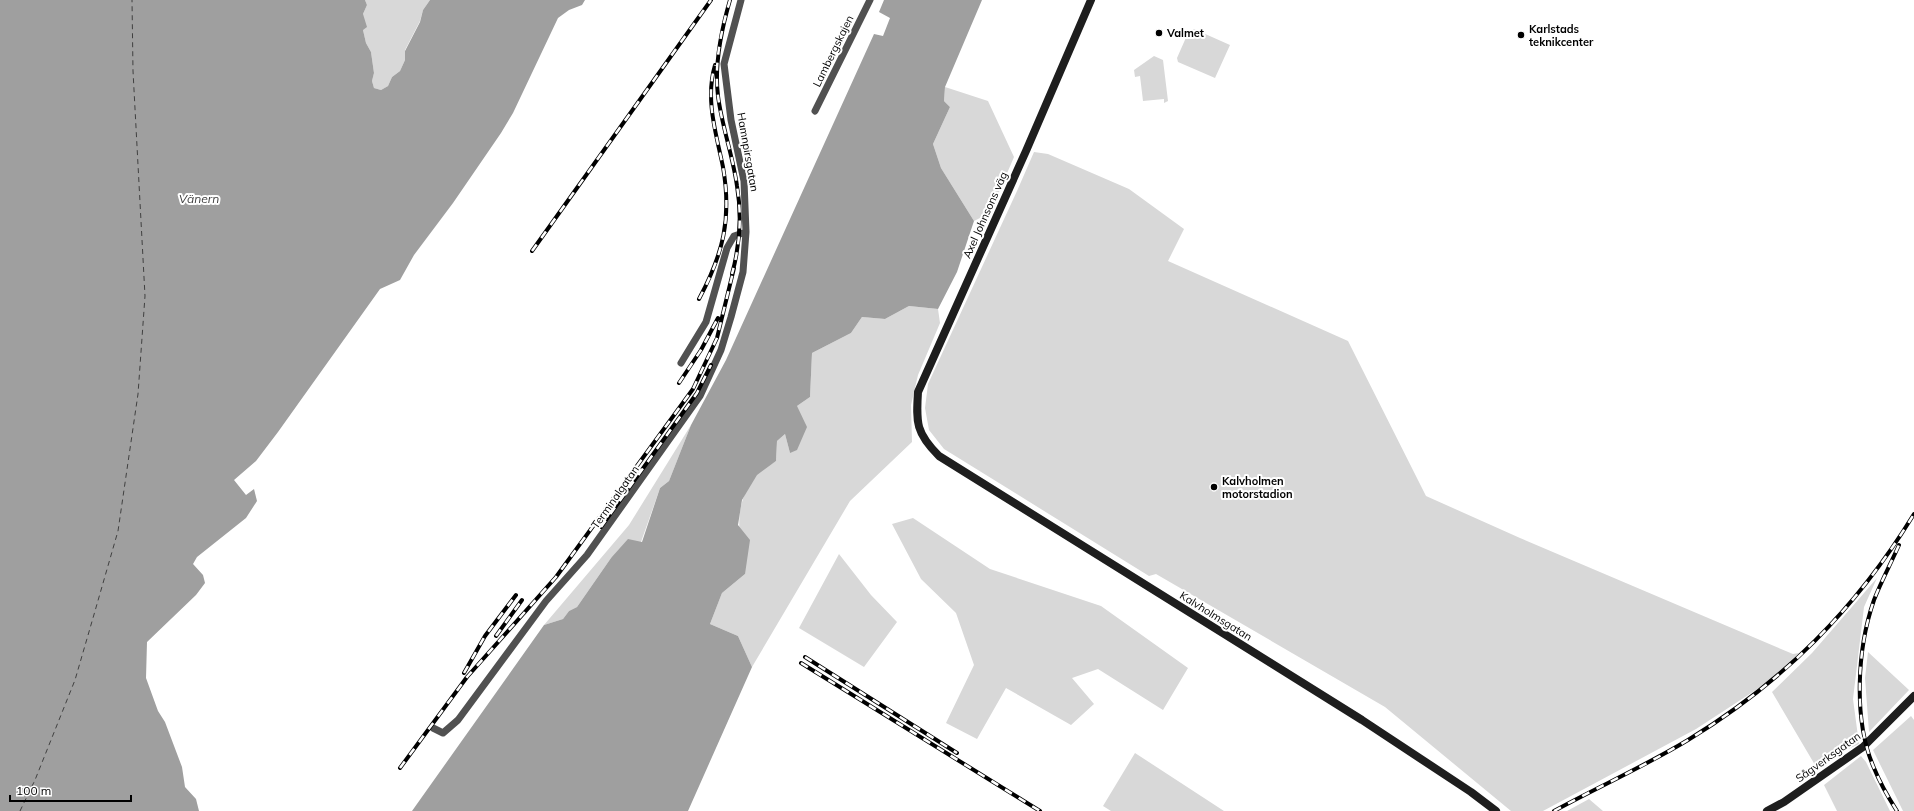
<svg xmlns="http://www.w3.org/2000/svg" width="1914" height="811" font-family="Mulish,sans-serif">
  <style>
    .green { fill: #d8d8d8 }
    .water { fill: #9f9f9f }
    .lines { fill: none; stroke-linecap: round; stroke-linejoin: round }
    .ferry { stroke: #404040; stroke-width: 1; stroke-dasharray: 5 4; stroke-linecap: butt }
    .street { stroke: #515151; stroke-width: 7 }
    .secondary { stroke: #1e1e1e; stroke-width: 8 }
    .rail-casing { stroke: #000; stroke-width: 4 }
    .rail { stroke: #fff; stroke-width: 2.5; stroke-dasharray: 8; stroke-linecap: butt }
    .poi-dot { fill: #000; stroke: #fff; stroke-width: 1.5 }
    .labels { text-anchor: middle; stroke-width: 4; stroke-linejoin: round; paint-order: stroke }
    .poi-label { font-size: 11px; font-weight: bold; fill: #000; stroke: #fff; text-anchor: start }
    .street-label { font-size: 11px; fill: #000; stroke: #fff }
    .water-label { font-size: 12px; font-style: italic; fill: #404040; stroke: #fff }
  </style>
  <rect width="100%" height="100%" fill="#fff"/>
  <path class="green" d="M365 0H430L423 10 420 21 405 50V60L400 71 392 77 388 86 381 90 374 88 372 81 374 73 371 52 366 43 363 30V14L367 5Z
    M1194 29 1230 45 1215 78 1178 62 1177 58 1188 33Z
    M1154 56 1163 60 1168 101 1164 103V99L1143 101 1140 76 1135 77 1134 70Z
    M945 87 988 101 1014 157 990 213 974 221 941 168 933 144 950 107 944 101Z
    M1034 152 1048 154 1129 189 1184 229 1168 261 1348 341 1426 496 1520 538 1793 654 1799 653 1765 684 1696 729 1543 811H1511L1385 707 1156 574 1149 576 944 449 929 430 925 408 928 384 1017 191Z
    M909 306 938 309 940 323 918 375 911 405 912 442 850 501 752 667 738 636 710 624 722 593 745 574C740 538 731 507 756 475 761 469 770 465 776 461L777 441 785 434 790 453 797 406 810 397 812 353 851 333 862 317 885 319Z
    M691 425 669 481 660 488 641 542 611 558 577 607 569 611 563 619 544 625 629 525Z
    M913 518 990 569 1101 606 1188 668 1163 710 1098 669 1072 678 1094 704 1071 725 1006 688 977 739 946 723 974 665 956 613 921 579 892 524Z
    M839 554 871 595 897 622 864 667 799 628Z
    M1877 578 1864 607 1853 699 1859 744 1815 765 1772 692 1812 653Z
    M1868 652 1909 690 1869 732 1865 678Z
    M1911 716 1914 720V811H1903L1873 750Z
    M1135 753 1224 811H1111L1103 806Z
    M1861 756 1866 762 1890 811H1837L1824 785Z
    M1589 799 1603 811H1567Z"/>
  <path class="water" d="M0 0H365L367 5 363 14 367 27 363 30 366 43 371 52 374 73 372 81 374 88 381 90 388 86 392 77 400 71 405 60V51L420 22 423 10 430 0H585L582 5 569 10 558 18 513 113 501 133 453 203 414 255 400 280 380 289 278 432 256 461 234 480 246 495 254 489 257 501 246 518 197 557 193 564 203 575 205 583 196 595 147 642 146 678 158 711 165 722 182 767 185 787 196 799 199 811H0Z
    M884 0H982L945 87 944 101 950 107 933 144 941 168 974 221 957 272 938 309 909 306 885 319 862 317 851 333 812 353 810 397 797 406 807 427 797 450 790 453 785 434 777 441 776 461 757 475 742 500 738 525 750 540 745 574 722 593 710 624 738 636 752 667 688 811H412L544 625 563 619 569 611 577 607 611 558 628 539 642 542 660 488 669 481 691 425 726 360 874 34 883 36 890 18 879 12Z"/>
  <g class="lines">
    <path class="ferry" d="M20 811 35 780 75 680 93 618 118 531 138 394 145 296 133 71 132 0"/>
    <path class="street" d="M815 111 870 0
      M681 363 706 322 727 248 734 236 746 232 744 181 731 120 724 64 741 0
      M433 728 443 733 458 720 546 601 587 555 700 396 721 350 731 317 743 272 746 232"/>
    <path class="secondary" d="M1091 0 1026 151 918 392C916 423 916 433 939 456L1362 720 1471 792 1496 811
      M1767 811 1784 802 1863 747 1914 696"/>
    <defs>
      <path id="rail" d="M730 0C721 31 714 64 718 96 722 127 733 156 737 186 742 216 740 245 732 274
        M532 251 711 0
        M699 299C723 254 732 219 723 167 716 133 705 99 715 65
        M679 383 701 350 718 318
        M601 527 697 393 711 365
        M496 636 522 600
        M805 657 957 753
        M801 663 1040 811
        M464 673 485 636 516 595
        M400 768 467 677 556 577 693 389 717 338 734 268
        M1554 811C1598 787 1645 766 1688 740 1783 682 1856 609 1914 514
        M1897 811C1888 797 1880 783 1874 768 1853 720 1857 649 1874 600 1881 582 1891 563 1899 545"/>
    </defs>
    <use href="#rail" class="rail-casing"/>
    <use href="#rail" class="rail"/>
  </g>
  <g class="poi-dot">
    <circle cx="1159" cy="33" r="4"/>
    <circle cx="1521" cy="35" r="4"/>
    <circle cx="1214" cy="487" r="4"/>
  </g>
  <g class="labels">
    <g class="poi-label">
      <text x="1529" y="33">Karlstads<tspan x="1529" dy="13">teknikcenter</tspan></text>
      <text x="1167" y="37">Valmet</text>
      <text x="1222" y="485">Kalvholmen<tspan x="1222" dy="13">motorstadion</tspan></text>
    </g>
    <g class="street-label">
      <text transform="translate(833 51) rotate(-64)" y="4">Lambergskajen</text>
      <text transform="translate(748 152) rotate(80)" y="4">Hamnpirsgatan</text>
      <text transform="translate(985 215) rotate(-66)" y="4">Axel Johnsons väg</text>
      <text transform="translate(615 497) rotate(-55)" y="4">Terminalgatan</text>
      <text transform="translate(1216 616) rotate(32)" y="4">Kalvholmsgatan</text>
      <text transform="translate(1828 757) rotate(-36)" y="4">Sågverksgatan</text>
    </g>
    <g class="water-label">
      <text x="199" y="203">Vänern</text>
    </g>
  </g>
  <path d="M10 795v6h121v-6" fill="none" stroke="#000000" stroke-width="2"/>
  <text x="16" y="795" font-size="12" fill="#000000" stroke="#ffffff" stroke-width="3" paint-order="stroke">100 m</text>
</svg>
